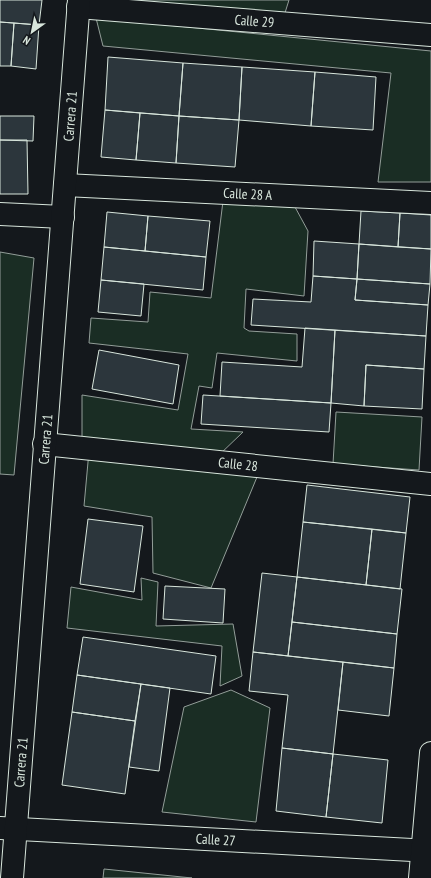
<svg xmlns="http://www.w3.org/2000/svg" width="431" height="878" font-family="'PT Sans Narrow',sans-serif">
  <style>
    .green { fill: #1a2d24; stroke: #939e99 }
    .building { fill: #2c363c; stroke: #d8e6dc }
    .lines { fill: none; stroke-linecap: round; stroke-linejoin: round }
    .minor-casing { stroke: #d8e6dc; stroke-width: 24 }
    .major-casing { stroke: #d8e6dc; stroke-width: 24 }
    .minor { stroke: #14181c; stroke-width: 22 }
    .major { stroke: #14181c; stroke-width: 22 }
    .labels { text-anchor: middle; stroke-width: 3; stroke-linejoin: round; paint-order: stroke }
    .street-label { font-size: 14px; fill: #d8e6dc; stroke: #14181c }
  </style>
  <rect width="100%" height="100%" fill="#14181c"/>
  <path class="green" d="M140 0H289L284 16 146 4Z
    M96 18 431 51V182H378L391 73 103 46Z
    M223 201 295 207 308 231 304 296 246 289 244 328 249 331 297 334V361L217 353 212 388 199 386 191 429 243 432 217 457 82 446V395L178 410 188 354 89 343 91 318 148 322 150 292 211 298Z
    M0 252 34 258 14 475 0 474Z
    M336 412 422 417 419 470 333 464Z
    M89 451 257 477 211 588 153 573 152 517 84 506Z
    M141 578 158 582 156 626 233 624 242 676 220 686 222 646 67 628 71 587 142 600Z
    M231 690 270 708 256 822 162 812 184 707Z
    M104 869 192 878H103Z"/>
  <path class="building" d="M0 0H42L39 25 0 22Z
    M0 22 14 23 11 66H0Z
    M14 23 39 25 36 69 11 66Z
    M108 57 183 63 179 116 105 110Z
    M183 63 242 67 239 120 179 116Z
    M242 67 315 72 311 126 239 120Z
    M315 72 376 77 373 130 311 126Z
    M105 110 140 113 136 160 101 157Z
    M140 113 179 116 176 163 136 160Z
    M0 116H34L33 141 0 140Z
    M179 116 239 120 235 167 176 163Z
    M0 140H27L28 194H0Z
    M361 211 400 213 398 247 359 244Z
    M107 212 148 216 145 251 104 247Z
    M400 213 431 215V249L398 247Z
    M148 216 210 221 206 257 145 251Z
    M314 241 359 244 357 279 313 276Z
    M359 244 431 249 430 284 357 279Z
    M104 247 206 257 203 290 101 280Z
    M313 276 357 279 355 300 428 305 426 336 251 325 253 299 311 302Z
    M357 279 430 284 428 305 355 300Z
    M101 280 144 284 141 316 98 312Z
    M305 328 335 330 331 403 220 396 222 362 302 367Z
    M335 330 426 336 424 369 366 365 364 406 331 403Z
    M99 350 179 365 173 404 92 389Z
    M366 365 424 369 422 409 364 406Z
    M203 395 331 403 329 432 201 424Z
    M307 485 410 497 406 533 303 522Z
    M88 519 143 526 134 592 80 584Z
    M303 522 372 529 366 585 297 577Z
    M372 529 406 533 400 589 366 585Z
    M262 573 297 577 288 656 253 652Z
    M297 577 402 589 397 634 292 622Z
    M165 586 225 589 223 623 163 619Z
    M292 622 397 634 394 668 288 656Z
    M83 637 216 656 211 694 77 675Z
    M253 652 343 662 333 754 282 748 288 695 249 691Z
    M343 662 394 668 389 716 338 710Z
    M77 675 141 684 135 721 72 712Z
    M141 684 170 688 159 771 129 767Z
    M72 712 135 721 125 794 62 785Z
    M282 748 333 754 326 817 276 811Z
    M333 754 388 760 382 823 326 817Z"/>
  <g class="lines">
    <defs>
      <g id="minor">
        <path id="s1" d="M78 7 431 35"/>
        <path id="s2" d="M65 185 431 203"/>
        <path d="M0 214 63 217"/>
        <path id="s3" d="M44 444 431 484"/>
        <path id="s4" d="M0 828 431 851"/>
        <path id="s5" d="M12 878 79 0"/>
      </g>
      <path id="major" d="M420 878 431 753"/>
    </defs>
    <use href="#minor" class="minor-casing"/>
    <use href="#major" class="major-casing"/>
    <use href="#minor" class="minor"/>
    <use href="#major" class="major"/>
  </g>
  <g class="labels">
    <g class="street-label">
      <text dy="5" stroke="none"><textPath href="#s1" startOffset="177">Calle 29</textPath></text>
      <text dy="5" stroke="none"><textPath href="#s5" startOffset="764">Carrera 21</textPath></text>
      <text dy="5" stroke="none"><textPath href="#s2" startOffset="183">Calle 28 A</textPath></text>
      <text dy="5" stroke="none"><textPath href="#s5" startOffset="440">Carrera 21</textPath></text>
      <text dy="5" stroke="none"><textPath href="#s3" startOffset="195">Calle 28</textPath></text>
      <text dy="5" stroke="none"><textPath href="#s5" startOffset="116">Carrera 21</textPath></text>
      <text dy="5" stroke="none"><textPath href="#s4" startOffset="216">Calle 27</textPath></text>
    </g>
  </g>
  <g transform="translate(32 32) rotate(213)" stroke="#14181c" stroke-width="3" paint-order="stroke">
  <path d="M0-3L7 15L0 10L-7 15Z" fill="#d8e6dc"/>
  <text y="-6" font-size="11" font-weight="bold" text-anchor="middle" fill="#d8e6dc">N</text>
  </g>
</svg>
